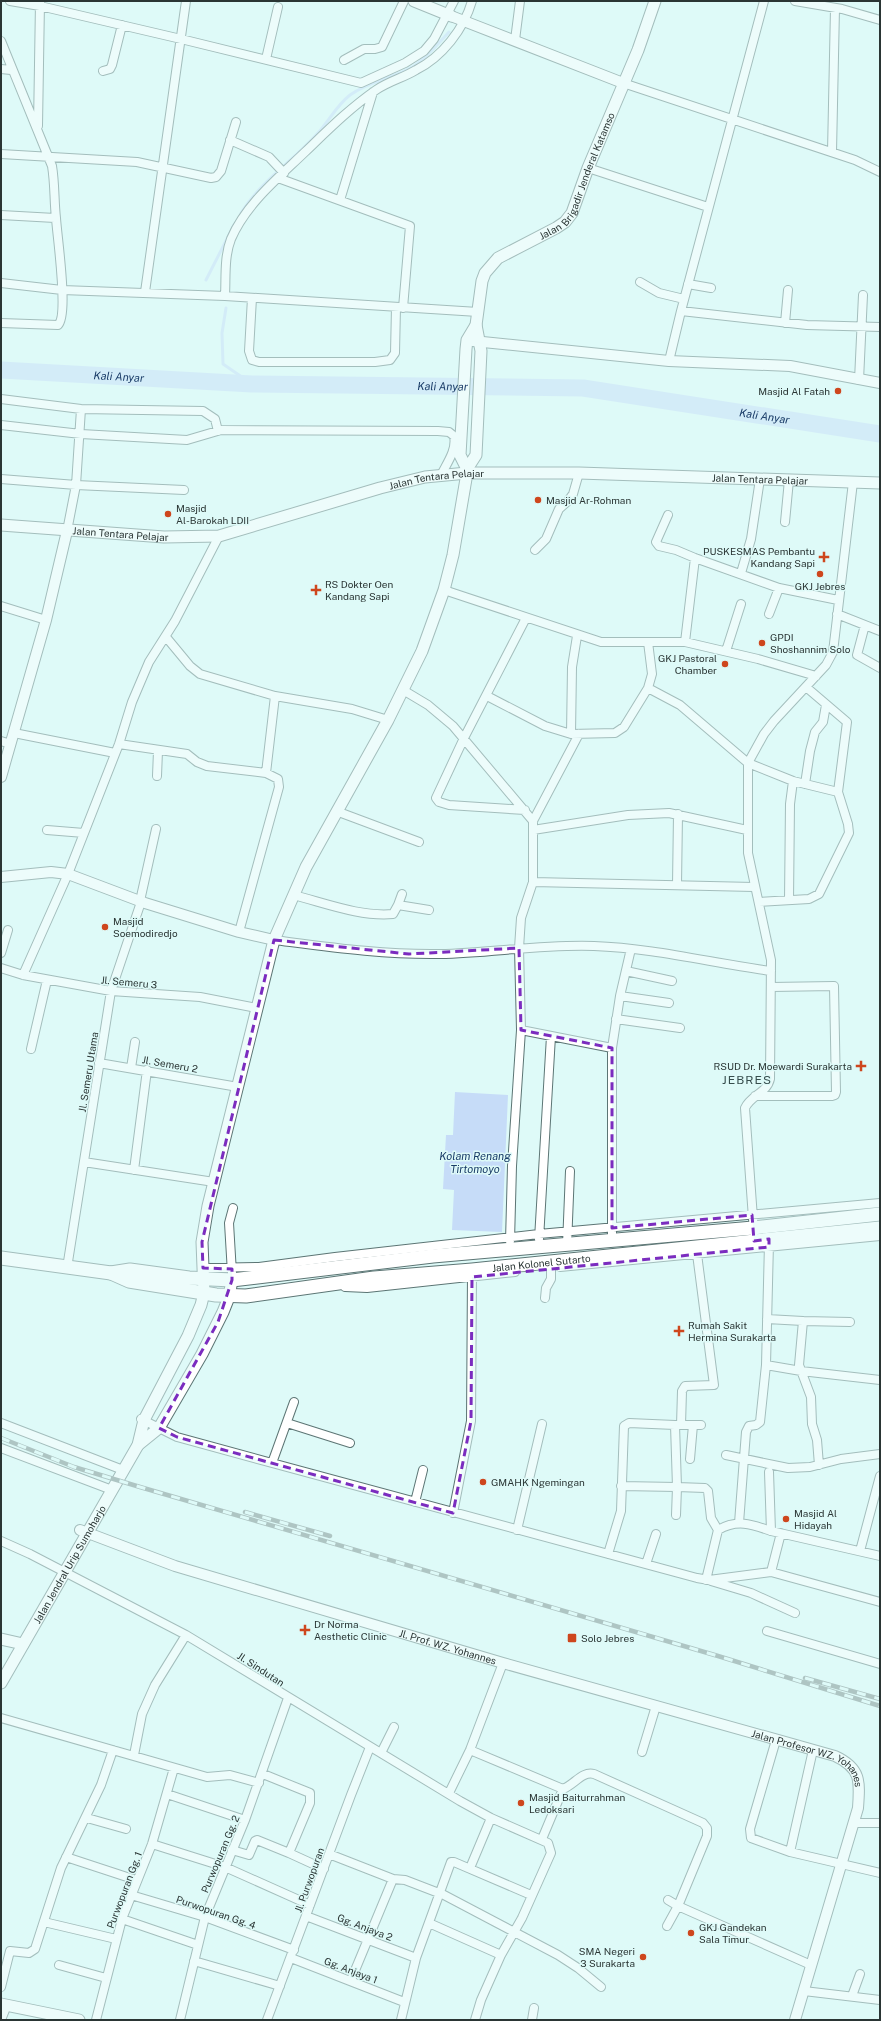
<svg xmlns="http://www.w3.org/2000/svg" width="881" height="2021" font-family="'Public Sans',sans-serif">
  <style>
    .water { fill: #c6dcf8 }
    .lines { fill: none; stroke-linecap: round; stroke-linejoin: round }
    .stream { stroke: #c6dcf8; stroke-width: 3 }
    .river { stroke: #c6dcf8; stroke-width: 17 }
    .minor-casing { stroke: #5c7574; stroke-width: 10 }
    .tertiary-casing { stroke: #5c7574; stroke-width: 12 }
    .secondary-casing { stroke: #5c7574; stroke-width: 13 }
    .primary-casing { stroke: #5c7574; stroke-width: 15 }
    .minor { stroke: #fff; stroke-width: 8 }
    .tertiary { stroke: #fff; stroke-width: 10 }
    .secondary { stroke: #fff; stroke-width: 11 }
    .primary { stroke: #fff; stroke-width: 13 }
    .rail-casing { stroke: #738584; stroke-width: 4.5 }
    .rail { stroke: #defaf8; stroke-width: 3; stroke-dasharray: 9; stroke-linecap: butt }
    .marked { fill: none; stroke: #7b2cbf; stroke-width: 3; stroke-dasharray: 8 5; stroke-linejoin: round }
    .poi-dot { fill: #ce461d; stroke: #defaf8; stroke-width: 1.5 }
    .labels { text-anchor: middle; stroke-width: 3; stroke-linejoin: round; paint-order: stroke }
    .street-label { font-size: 10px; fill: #2a3534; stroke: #defaf8 }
    .poi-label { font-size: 10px; fill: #2a3534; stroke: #defaf8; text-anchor: start }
    .water-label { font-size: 11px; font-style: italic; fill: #193b67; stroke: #defaf8 }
    .quarter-label { font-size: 12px; letter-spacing: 1px; fill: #364d4d; stroke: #defaf8 }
  </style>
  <rect width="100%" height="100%" fill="#defaf8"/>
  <path class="water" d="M455 1092 508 1095 502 1232 452 1230 454 1190 443 1189 446 1135H453Z"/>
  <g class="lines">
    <path class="stream" d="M241 213C261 181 292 162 317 134 329 121 336 106 350 95 369 81 394 78 414 66 427 57 438 44 449 32
      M206 280 234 225
      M226 308 222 333 223 364 252 384"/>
    <path class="river" id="s1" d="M1 370 252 384 583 388 880 434"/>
    <defs>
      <path id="minor" d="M10 1 40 6 181 39 361 83 405 63 424 51 434 39 454 1
        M795 1 842 9 880 20
        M515 40 520 1
        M1 41 52 166C55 184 54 201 56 218 57 236 69 315 58 325L1 323
        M266 59 278 7
        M344 60 364 49H375L382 47 404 1
        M1 69 11 70
        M103 71 110 69 112 65 122 25
        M623 83 855 160 880 172
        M38 126 40 2
        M230 140 269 157 284 173
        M832 152 835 8
        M1 154 137 162 211 178 216 177 221 171 236 122
        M588 168 708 207
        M278 178 410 226 403 308
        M340 200 373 92
        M1 215 55 218
        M640 282 659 293 684 299
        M1 283 62 290 225 296 478 312
        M688 284 711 288
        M145 292 186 1
        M225 296C226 277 224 257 231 239 246 204 278 178 305 152 328 130 350 108 376 90 389 81 403 78 416 70 442 57 464 29 472 1
        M252 298 249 351 252 360 259 362H375L390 360 395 353 396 307
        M681 311 807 325 880 327
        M785 323 788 290
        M669 361 681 311 764 1
        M859 380 863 295
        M1 399 81 409 203 411 215 419 218 431
        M1 425 81 434 187 440 221 430 438 431 449 432 454 436C457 450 447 463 441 475
        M1 479 76 485 184 490
        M668 515 656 542 659 546 676 550 695 558 779 588 838 600
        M785 522 789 480
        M67 531 76 485 81 409
        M535 550 546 539 559 509 568 501 573 494 579 473
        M741 573 751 539 760 479
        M444 590 601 642H685L758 659 816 676
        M1 606 46 620
        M769 614 779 588
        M837 614 880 631
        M865 625 857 655 880 668
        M166 637 190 666 200 674 275 696 352 709 388 720
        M685 642 695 558
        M726 651 741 604
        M648 688 680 705 748 763 793 781 838 792
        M403 690 428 705 453 726 533 821
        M487 696 545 726 571 734 615 733 624 727 648 688 652 674 648 642
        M14 733 115 753
        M571 734 572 667 577 636
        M1 741 11 744
        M119 744 187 754 197 762 207 766 266 773 278 779 279 787 239 932
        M266 773 275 696
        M157 776 158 751
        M805 784 810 751 815 732 823 722 826 705
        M525 810 449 805 439 802 436 798 464 738 526 618
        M336 811 419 842
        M47 830 84 833
        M533 830 628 815 669 813 747 830
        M533 882 754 887
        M677 885 678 814
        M293 895C325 903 360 917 393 914L398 905 429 910
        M789 900 790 804 793 781
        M140 901 156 829
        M759 902 809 899 819 894 849 833 848 824 838 792 847 722 806 687
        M398 905 402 894
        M274 940C329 947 384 955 440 954 491 953 542 944 594 946 653 948 712 963 771 971
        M1 953 8 930
        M1 968 23 975 111 991 200 997 257 1008
        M626 971 672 981
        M23 975 68 874 119 744 132 702 149 662 175 621 219 536
        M620 996 669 1003
        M616 1019 680 1028
        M521 1030 612 1048
        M31 1049 47 980
        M99 1063 238 1087
        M131 1068 135 1042
        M755 1096H832L835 1095 836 1092 834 986 771 987
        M84 1162 214 1182
        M134 1170 147 1070
        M754 1232 745 1108C751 1095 767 1093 770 1079L771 960 748 853V763L764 734 774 721 826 665 833 652 853 482
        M539 1239 551 1036
        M612 1240V1048L620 996 630 953
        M510 1241 512 1166 521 1030 519 948 521 918 533 882V821L579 734
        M567 1245 570 1171
        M560 1267 880 1236
        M67 1268 111 991 141 902
        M203 1268 259 1267 335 1257 539 1234 880 1203
        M232 1273 229 1223 233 1208
        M345 1287 367 1288 515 1272
        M545 1298 546 1288 551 1279V1268
        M767 1319 803 1321 799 1365 811 1397 812 1424 817 1440 819 1465
        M803 1321 850 1322
        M766 1365 801 1371 880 1380
        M294 1402 272 1463 697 1578 709 1580 771 1572 880 1602
        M141 1419 177 1437 272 1463
        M1 1423 123 1470
        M287 1423 350 1443
        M676 1425H701
        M681 1425 682 1391 685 1386 714 1385 697 1254
        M1 1448 112 1490
        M726 1455 788 1468 810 1467 841 1459 880 1454
        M690 1459 693 1425
        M769 1472 771 1531
        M415 1502 423 1470
        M453 1513 471 1421 472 1273
        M676 1515 677 1487 705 1488 708 1491 711 1518 718 1530
        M739 1523 746 1432 749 1426 756 1425 760 1422 766 1365 769 1243
        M517 1530 542 1424
        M1 1541 30 1554 186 1635 460 1801 491 1818 548 1843 551 1853 522 1918 501 1955 481 2000 475 2020
        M860 1551 880 1476
        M608 1554 621 1511 624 1426 629 1423 675 1425 677 1487 621 1486
        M646 1564 656 1534
        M771 1572 781 1533
        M706 1580 718 1530C737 1519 751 1524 771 1531L880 1556
        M711 1581 751 1593 795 1613
        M767 1631 880 1664
        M1 1718 207 1777 230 1775 259 1783
        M776 1740 750 1829 751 1838 790 1852 880 1873
        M470 1750 563 1789
        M642 1752 656 1706
        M381 1753 394 1727
        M134 1755 142 1714 155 1685 186 1635
        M263 1774 310 1793V1803L289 1853 324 1869
        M449 1793 470 1750 503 1663
        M167 1794 245 1820
        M87 1818 126 1829
        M854 1823H880
        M542 1839 563 1789C575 1784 582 1771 594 1774L703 1823 707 1828V1836L678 1906 811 1965
        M152 1844 225 1867 310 1905
        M232 1850 249 1855 255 1841 257 1840 289 1853
        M790 1852 813 1750
        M329 1854 393 1879 405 1880 444 1895 558 1955 578 1968 601 1987
        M66 1857 136 1880
        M470 1868 491 1818
        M131 1895 205 1917 294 1950
        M306 1916 416 1958
        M122 1919 198 1945
        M44 1922 116 1939
        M429 1923 501 1955
        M667 1926 678 1906 668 1900
        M291 1958 404 2002
        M194 1961 280 1986
        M59 1965 106 1978
        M351 1980 393 1879
        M1 1987 10 1951 29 1953 35 1949 61 1868 101 1785 113 1750
        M804 1991 880 2000
        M852 1996 860 1974
        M1 2020 7 2005
        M96 2020 122 1919 152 1844 174 1768
        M180 2020 205 1917 245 1820 288 1698
        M267 2020 351 1795 370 1747
        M401 2020 416 1958 451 1862H454L531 1895
        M532 2020 534 2008"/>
      <g id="tertiary">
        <path d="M451 16 623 83"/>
        <path d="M473 341 669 361 790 366 880 383"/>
        <path d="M1 777 46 620 67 531"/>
        <path d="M1 877 51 872 68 874 145 903 239 932 274 940"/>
        <path id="s2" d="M80 1530 175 1566 503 1663 835 1756C861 1768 860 1781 858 1808L795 2020"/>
      </g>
      <g id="secondary">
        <path d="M414 1 451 16"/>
        <path d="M467 469 476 455 481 351 476 325"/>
        <path id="s3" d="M1 525 164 537 219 536 380 488 425 477 467 473H579L880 483"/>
        <path d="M138 1445 159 1428 202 1354 223 1312 229 1297 232 1280"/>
        <path d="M1 1639 23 1644"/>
        <path id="s4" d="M1 1683 138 1445 144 1420 188 1336 201 1305 204 1293 202 1242 208 1206 274 940 306 867 388 720 422 651 444 590 453 555 467 473V469L460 455 466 349 467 340 476 325 482 281 485 273 498 258 556 228 565 222 572 213 588 168 638 50 655 1"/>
        <path d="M1 2004 79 2020"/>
      </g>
      <g id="primary">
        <path d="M1 1258 111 1273 130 1270 189 1278 232 1280 433 1256 753 1228 880 1214"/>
        <path id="s5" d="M111 1273 129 1281 216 1295 246 1296 374 1278 472 1270 880 1228"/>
      </g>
    </defs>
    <use href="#minor" class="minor-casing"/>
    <use href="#tertiary" class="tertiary-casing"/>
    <use href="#secondary" class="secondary-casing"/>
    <use href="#primary" class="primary-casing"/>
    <use href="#minor" class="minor"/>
    <use href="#tertiary" class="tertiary"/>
    <use href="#secondary" class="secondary"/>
    <use href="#primary" class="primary"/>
    <defs>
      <path id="rail" d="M1 1438 74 1467 140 1487 718 1656 880 1706
        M245 1512 330 1536
        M805 1678 880 1699"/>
    </defs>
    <use href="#rail" class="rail-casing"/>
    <use href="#rail" class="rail"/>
  </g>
  <path d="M0 0H881V2021H0ZM274 940 409 954 519 948 521 1030 612 1048V1228L752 1215 754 1241 769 1239V1247L472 1277 471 1421 453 1513 177 1437 159 1428 218 1322 232 1280V1269L203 1268 202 1242Z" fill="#defaf8" fill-opacity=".55" fill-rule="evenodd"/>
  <path class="marked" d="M274 940 409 954 519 948 521 1030 612 1048V1228L752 1215 754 1241 769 1239V1247L472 1277 471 1421 453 1513 177 1437 159 1428 218 1322 232 1280V1269L203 1268 202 1242Z"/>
  <g class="poi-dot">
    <circle cx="838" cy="391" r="4"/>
    <circle cx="538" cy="500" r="4"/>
    <circle cx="168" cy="514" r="4"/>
    <path d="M822 551h4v4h4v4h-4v4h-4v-4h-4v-4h4z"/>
    <circle cx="820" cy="574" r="4"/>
    <path d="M314 584h4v4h4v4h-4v4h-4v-4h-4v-4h4z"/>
    <circle cx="762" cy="643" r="4"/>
    <circle cx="725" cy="664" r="4"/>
    <circle cx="105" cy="927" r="4"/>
    <path d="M859 1060h4v4h4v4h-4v4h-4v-4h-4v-4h4z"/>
    <path d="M677 1325h4v4h4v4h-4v4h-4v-4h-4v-4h4z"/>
    <circle cx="483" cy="1482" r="4"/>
    <circle cx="786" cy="1519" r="4"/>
    <path d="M303 1624h4v4h4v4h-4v4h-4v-4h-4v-4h4z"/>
    <rect x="567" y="1633" width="10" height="10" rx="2"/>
    <circle cx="521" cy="1803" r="4"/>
    <circle cx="691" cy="1933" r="4"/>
    <circle cx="643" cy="1957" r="4"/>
  </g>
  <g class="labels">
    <g class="street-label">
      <text dy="4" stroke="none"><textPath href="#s4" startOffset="1658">Jalan Brigadir Jenderal Katamso</textPath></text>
      <text dy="4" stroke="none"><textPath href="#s3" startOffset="768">Jalan Tentara Pelajar</textPath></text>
      <text dy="4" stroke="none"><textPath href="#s3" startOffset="444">Jalan Tentara Pelajar</textPath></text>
      <text dy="4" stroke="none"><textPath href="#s3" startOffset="120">Jalan Tentara Pelajar</textPath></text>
      <text transform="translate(129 982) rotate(5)" y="4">Jl. Semeru 3</text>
      <text transform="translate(170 1064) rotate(10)" y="4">Jl. Semeru 2</text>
      <text transform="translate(88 1072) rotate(-81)" y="4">Jl. Semeru Utama</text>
      <text dy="4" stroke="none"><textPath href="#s5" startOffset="435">Jalan Kolonel Sutarto</textPath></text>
      <text dy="4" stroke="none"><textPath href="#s4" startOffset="137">Jalan Jendral Urip Sumoharjo</textPath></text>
      <text dy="4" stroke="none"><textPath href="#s2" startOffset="386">Jl. Prof. WZ. Yohannes</textPath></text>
      <text transform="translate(261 1669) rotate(33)" y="4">Jl. Sindutan</text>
      <text dy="4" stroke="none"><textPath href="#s2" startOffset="766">Jalan Profesor WZ. Yohanes</textPath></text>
      <text transform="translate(220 1854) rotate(-67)" y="4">Purwopuran Gg. 2</text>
      <text transform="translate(309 1880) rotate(-70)" y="4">Jl. Purwopuran</text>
      <text transform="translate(124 1890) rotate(-69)" y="4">Purwopuran Gg. 1</text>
      <text transform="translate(216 1912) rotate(19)" y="4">Purwopuran Gg. 4</text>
      <text transform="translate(365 1927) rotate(21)" y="4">Gg. Anjaya 2</text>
      <text transform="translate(351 1970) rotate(21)" y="4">Gg. Anjaya 1</text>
    </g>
    <g class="poi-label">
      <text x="830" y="395" text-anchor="end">Masjid Al Fatah</text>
      <text x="546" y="504">Masjid Ar-Rohman</text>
      <text x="176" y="512">Masjid<tspan x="176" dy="12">Al-Barokah LDII</tspan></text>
      <text x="815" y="555" text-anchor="end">PUSKESMAS Pembantu<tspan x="815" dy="12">Kandang Sapi</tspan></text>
      <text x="325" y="588">RS Dokter Oen<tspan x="325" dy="12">Kandang Sapi</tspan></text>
      <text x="820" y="590" text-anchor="middle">GKJ Jebres</text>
      <text x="770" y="641">GPDI<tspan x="770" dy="12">Shoshannim Solo</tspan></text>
      <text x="717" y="662" text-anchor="end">GKJ Pastoral<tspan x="717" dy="12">Chamber</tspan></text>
      <text x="113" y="925">Masjid<tspan x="113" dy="12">Soemodiredjo</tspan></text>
      <text x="852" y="1070" text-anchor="end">RSUD Dr. Moewardi Surakarta</text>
      <text x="688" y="1329">Rumah Sakit<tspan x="688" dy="12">Hermina Surakarta</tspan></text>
      <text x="491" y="1486">GMAHK Ngemingan</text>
      <text x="794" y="1517">Masjid Al<tspan x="794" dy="12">Hidayah</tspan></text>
      <text x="314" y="1628">Dr Norma<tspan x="314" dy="12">Aesthetic Clinic</tspan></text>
      <text x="581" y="1642">Solo Jebres</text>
      <text x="529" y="1801">Masjid Baiturrahman<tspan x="529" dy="12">Ledoksari</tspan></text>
      <text x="699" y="1931">GKJ Gandekan<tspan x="699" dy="12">Sala Timur</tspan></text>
      <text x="635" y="1955" text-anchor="end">SMA Negeri<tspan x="635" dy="12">3 Surakarta</tspan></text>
    </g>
    <g class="water-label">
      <text dy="4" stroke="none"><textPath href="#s1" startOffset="118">Kali Anyar</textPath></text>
      <text dy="4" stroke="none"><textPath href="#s1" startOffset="442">Kali Anyar</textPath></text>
      <text dy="4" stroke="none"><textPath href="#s1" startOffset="766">Kali Anyar</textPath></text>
      <text x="475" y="1160">Kolam Renang<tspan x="475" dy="13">Tirtomoyo</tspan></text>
    </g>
    <g class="quarter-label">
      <text x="747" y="1084">JEBRES</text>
    </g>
  </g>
  <rect width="881" height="2021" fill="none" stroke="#2a3534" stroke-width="4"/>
</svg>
